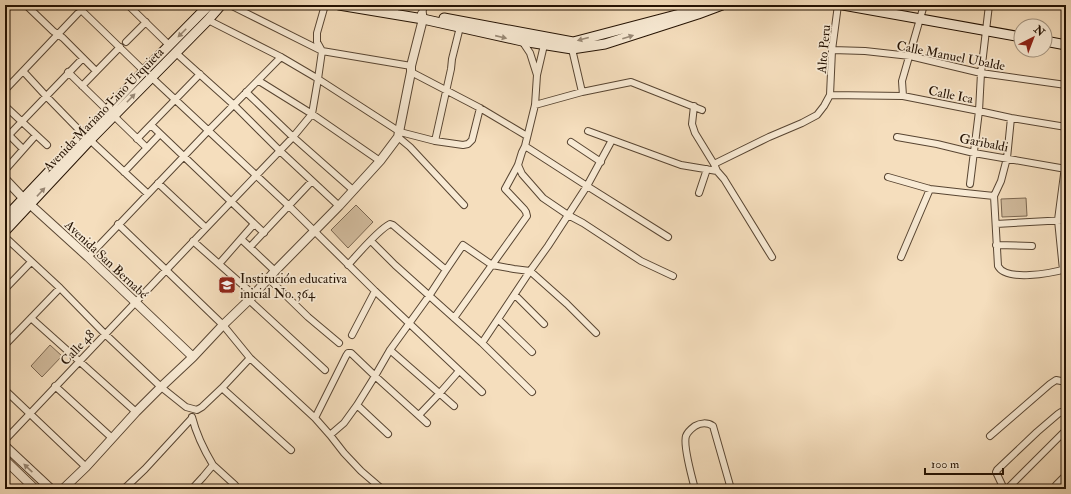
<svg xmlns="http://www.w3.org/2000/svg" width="1071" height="494" font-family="'IM FELL Double Pica',serif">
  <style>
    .green { fill: #d1bb9d; stroke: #7a6650 }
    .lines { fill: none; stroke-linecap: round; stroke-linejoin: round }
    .minor-casing { stroke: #584532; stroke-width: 8 }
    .tertiary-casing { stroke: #584532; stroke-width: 10 }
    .secondary-casing { stroke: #241203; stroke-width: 11 }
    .minor { stroke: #f8ead4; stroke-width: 6 }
    .tertiary { stroke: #f8ead4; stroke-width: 8 }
    .secondary { stroke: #f8ead4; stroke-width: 9 }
    .oneway { fill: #998976 }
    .labels { text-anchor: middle; stroke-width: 3.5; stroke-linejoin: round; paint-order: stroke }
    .street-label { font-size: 13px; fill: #241203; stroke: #f8ead4 }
    .poi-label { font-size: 13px; fill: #241203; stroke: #f8ead4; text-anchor: start }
  </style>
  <rect width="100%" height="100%" fill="#f5debd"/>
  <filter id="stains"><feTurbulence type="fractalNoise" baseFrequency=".005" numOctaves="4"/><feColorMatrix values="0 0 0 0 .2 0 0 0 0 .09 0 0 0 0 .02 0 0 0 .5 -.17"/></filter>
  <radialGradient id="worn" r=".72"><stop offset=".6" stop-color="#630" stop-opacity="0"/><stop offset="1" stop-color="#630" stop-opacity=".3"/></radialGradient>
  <path class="green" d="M1026 198 1027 216 1002 217 1001 199Z
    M356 205 373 222 348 248 331 230Z
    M50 345 62 356 42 377 31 366Z"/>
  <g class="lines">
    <defs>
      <path id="minor" d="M26 5 53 31 63 38 96 71
        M76 5 144 71
        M128 5 169 45
        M230 5 322 51 411 66
        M5 10 10 5
        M422 14 424 5
        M208 20 281 57 315 77 400 132 435 141 463 145 468 144 472 140 480 108
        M126 42 146 22
        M572 49 582 92
        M832 50 865 51 910 56 981 73 1066 85
        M176 53 234 105 280 151 339 206
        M23 71 46 96 84 135
        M68 72 107 110
        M411 72 480 108 527 136
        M537 75 544 45
        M151 77 289 206 375 291 482 392
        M259 81 312 114 380 161
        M82 86 120 47
        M5 90 81 10
        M246 92 293 137 353 190
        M830 95 903 96 979 111 1011 118 1066 127
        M903 96 902 81 924 5
        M535 105 582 92 631 82 702 110
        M5 106 47 145
        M694 106 692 124 695 133 714 164
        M114 116 147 148
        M1011 118 1007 158 1001 181 994 196 998 266C1006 282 1052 273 1066 269
        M151 125 264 233
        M5 131 23 149
        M588 131 681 165 717 171 724 179 772 257
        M9 135 83 58
        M398 137 410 147 464 205
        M897 137 937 144 974 153 1066 169
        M137 139 200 74
        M90 140 148 194
        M435 141 451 69 452 59 460 27
        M571 142 601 162
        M525 146 587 186 668 237
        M518 165 522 174 543 198 568 215 583 223 641 261 673 276
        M5 170 36 135
        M717 171 714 164 769 137 802 123 817 115 824 106 830 95 832 50 838 5
        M124 172 160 134
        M888 177 930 189 965 193 994 196
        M158 183 206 228
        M970 184 979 111 981 73 989 5
        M699 193 707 169
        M118 224 166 270 223 325 250 358 315 418 330 435 344 453 361 471 382 489
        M996 224 1066 220
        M5 237 60 288 105 334 161 387 186 407 197 410 202 407 222 388 250 358
        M241 239 275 271
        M193 241 254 295
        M371 241 395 265 482 343 532 392
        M996 245 1032 246
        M250 247 312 181
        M88 257 208 131 281 57
        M901 257 930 189
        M219 264 254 224
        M348 265C358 254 378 230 390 224L393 225 446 270
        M1063 270 1058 220 1066 159
        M269 279 308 317 339 343
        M5 289 31 262
        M515 295 544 324
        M249 300 325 370
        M31 318 136 412
        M454 318 527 216 526 212 524 209 505 189 518 165 522 152 525 146 535 105 537 75 530 53 522 41
        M498 319 532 352
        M352 335 375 291
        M482 343 530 271 548 246 587 186 612 140
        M5 345 60 288
        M390 350 454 406
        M55 386 112 438
        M222 388 291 450
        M5 390 86 467
        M357 405 388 434
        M419 415 439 394 459 371
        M315 418 346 356 348 353H351L375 376 427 423
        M330 435 344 423 357 405 375 376 390 350 429 296 446 270 463 245 492 265 514 269 530 271 567 304 596 333
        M990 436 1050 384 1056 380 1066 382
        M5 440 206 228 293 137 312 114 318 79 322 51 317 42V33L325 5
        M213 465 235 485
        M1056 485 1066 475
        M124 489 145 469 192 418
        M192 489 203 477 213 465C204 450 196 433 192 417
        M695 489C692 478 683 445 686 436 688 431 691 429 695 426 700 423 707 422 713 426L731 489
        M1004 489 996 472 997 470 1037 432 1058 414 1061 412H1066
        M1007 489 1066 430"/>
      <path id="tertiary" d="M5 179 23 198 88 257 193 357
        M5 446 51 489
        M5 460 35 489
        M63 489 86 467 136 412 161 387 193 357 223 325 249 300 275 271 339 206 380 161 398 137 411 72V66L423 19 422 14"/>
      <path id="secondary" d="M339 5 423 19 522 41 572 49 605 44 698 14 722 5
        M379 5 394 8
        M843 5 1021 37
        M444 18 573 42 695 10
        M1045 41 1066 45
        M5 218 144 71 209 5
        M5 231 90 140 208 20 221 5"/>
    </defs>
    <use href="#minor" class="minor-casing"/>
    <use href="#tertiary" class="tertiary-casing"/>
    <use href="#secondary" class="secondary-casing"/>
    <use href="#minor" class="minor"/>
    <use href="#tertiary" class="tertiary"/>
    <use href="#secondary" class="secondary"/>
  </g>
  <defs><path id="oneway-solid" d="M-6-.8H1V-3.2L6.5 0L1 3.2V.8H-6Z"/></defs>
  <g class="oneway">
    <use href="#oneway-solid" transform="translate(182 33) rotate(135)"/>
    <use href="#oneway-solid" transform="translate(501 37) rotate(13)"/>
    <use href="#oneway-solid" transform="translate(628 37) rotate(-18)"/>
    <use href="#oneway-solid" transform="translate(583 39) rotate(165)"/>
    <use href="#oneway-solid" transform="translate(131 98) rotate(-46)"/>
    <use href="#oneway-solid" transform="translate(41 192) rotate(-47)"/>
    <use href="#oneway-solid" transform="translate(28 468) rotate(-137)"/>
  </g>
  <defs>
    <symbol id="school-square" viewBox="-11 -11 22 22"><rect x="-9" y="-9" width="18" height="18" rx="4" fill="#8f2418" stroke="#f8ead4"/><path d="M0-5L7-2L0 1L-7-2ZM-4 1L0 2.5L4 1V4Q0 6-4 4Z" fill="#fff"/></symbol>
  </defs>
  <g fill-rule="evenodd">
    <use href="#school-square" x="217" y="275" width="20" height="20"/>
  </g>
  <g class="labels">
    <g class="street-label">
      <text transform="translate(823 49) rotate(-85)" y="5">Alto Peru</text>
      <text transform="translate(951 55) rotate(11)" y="5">Calle Manuel Ubalde</text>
      <text transform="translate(951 94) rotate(11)" y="5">Calle Ica</text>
      <text transform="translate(103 109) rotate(-46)" y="5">Avenida Mariano Lino Urquieta</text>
      <text transform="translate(984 142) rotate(11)" y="5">Garibaldi</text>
      <text transform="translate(107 259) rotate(43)" y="5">Avenida San Bernabé</text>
      <text transform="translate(77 347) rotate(-47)" y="5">Calle 48</text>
    </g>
    <g class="poi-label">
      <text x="240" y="283">Institución educativa<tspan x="240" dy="15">inicial No. 364</tspan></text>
    </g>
  </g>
  <rect width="1071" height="494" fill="none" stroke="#f5debd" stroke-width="20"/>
  <rect x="6" y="6" width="1059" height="482" fill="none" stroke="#241203" stroke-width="2"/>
  <rect x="10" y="10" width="1051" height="474" fill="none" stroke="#241203"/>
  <g transform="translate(1033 38) rotate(42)"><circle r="19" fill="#f8ead4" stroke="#a39480"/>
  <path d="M0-3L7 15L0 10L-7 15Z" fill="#8f2418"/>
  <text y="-6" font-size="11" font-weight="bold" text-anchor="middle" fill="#241203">N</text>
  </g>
  <path d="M925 468v6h78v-6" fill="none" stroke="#241203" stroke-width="2"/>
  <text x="931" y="468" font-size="12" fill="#241203" stroke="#f8ead4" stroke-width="3" paint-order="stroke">100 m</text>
  <rect width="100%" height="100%" filter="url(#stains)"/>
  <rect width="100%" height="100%" fill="url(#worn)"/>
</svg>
